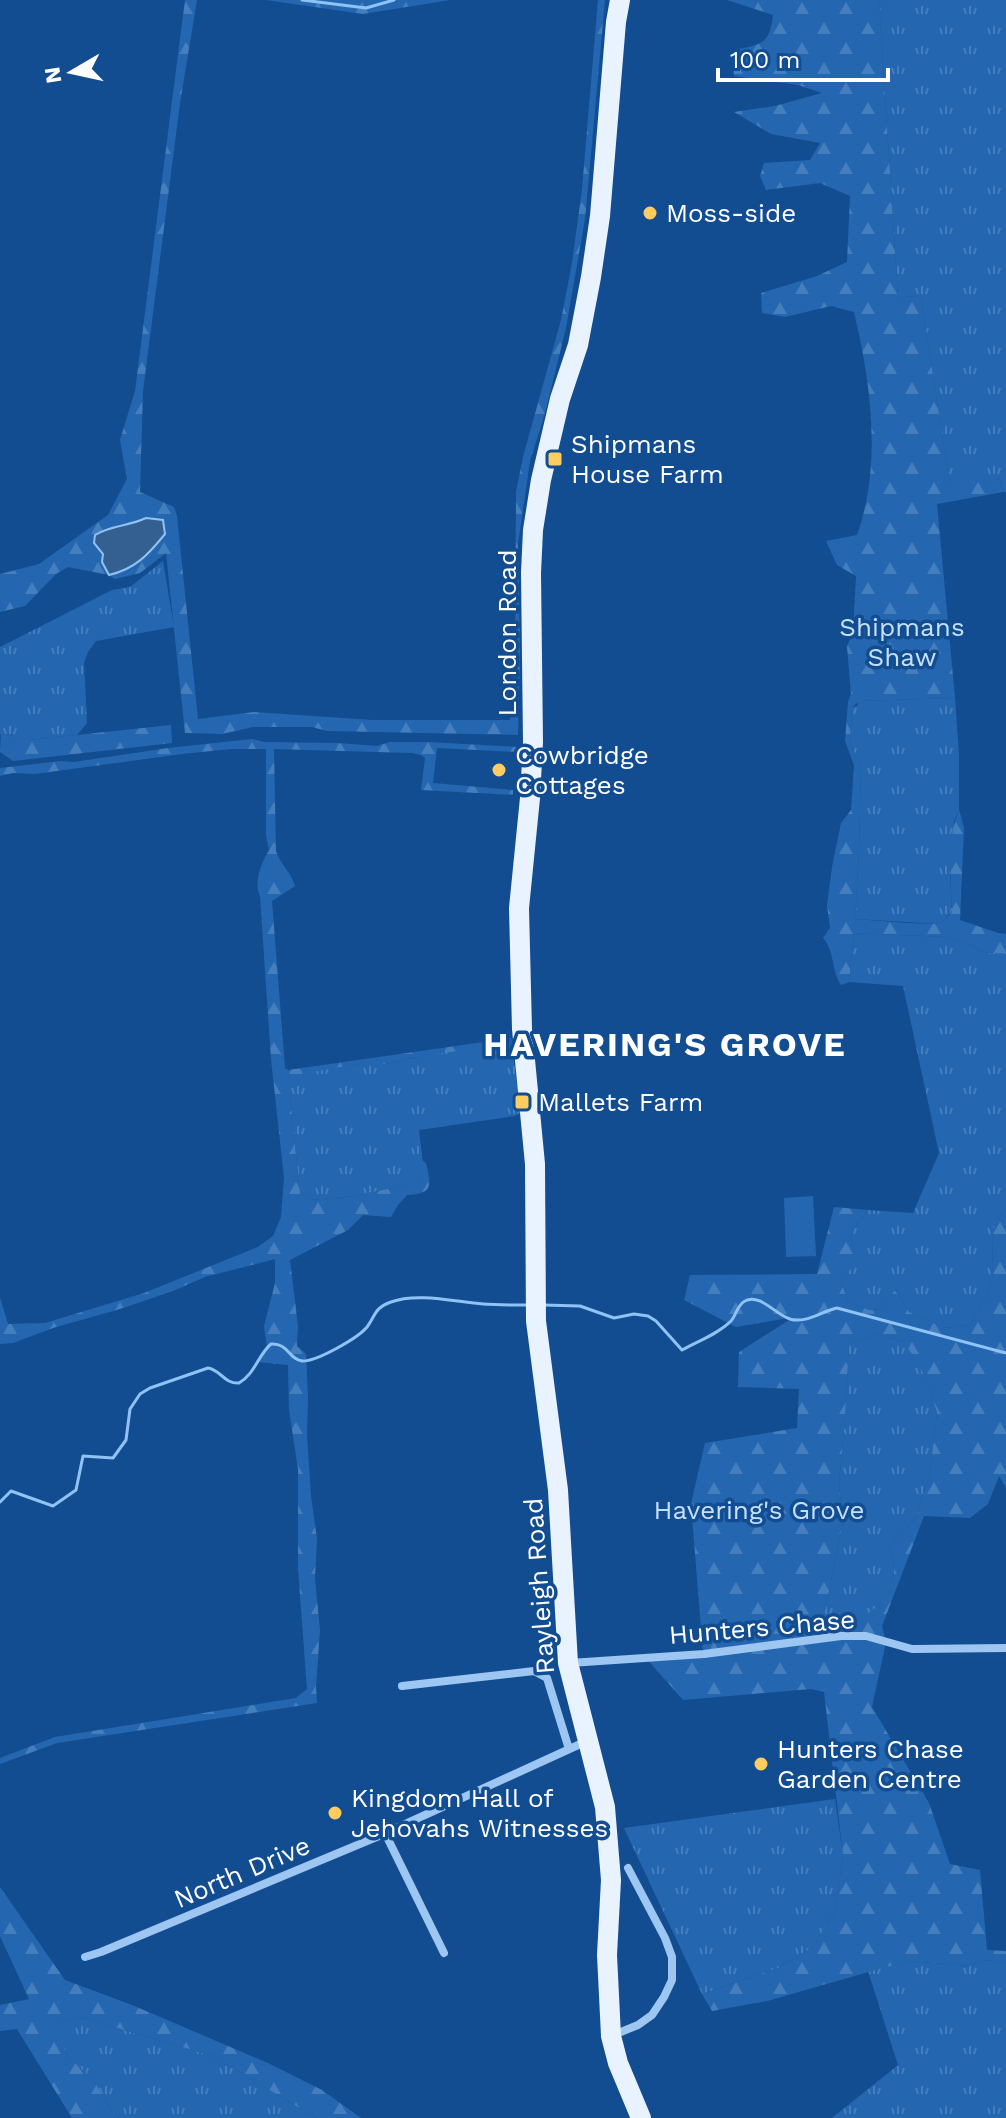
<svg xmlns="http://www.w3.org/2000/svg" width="1006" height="2118" font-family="'Work Sans',sans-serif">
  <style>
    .grass { fill: url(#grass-tufts) }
    .forest { fill: url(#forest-firs); fill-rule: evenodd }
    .pitch { fill: #2467b0 }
    .water { fill: #345f91; stroke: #8fc2f5; stroke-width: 2 }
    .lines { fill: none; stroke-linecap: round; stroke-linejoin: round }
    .stream { stroke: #8fc2f5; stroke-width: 3 }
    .minor { stroke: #9ec6f2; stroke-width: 8 }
    .primary { stroke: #e9f2ff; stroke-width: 20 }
    .poi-dot { fill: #ffcc5f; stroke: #124d91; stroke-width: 3 }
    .labels { text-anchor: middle; stroke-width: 7; stroke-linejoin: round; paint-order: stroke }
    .poi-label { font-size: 26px; fill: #fff; stroke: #124d91; text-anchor: start }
    .park-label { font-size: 26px; fill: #c5e0fd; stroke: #124d91 }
    .street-label { font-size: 26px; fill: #fff; stroke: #124d91 }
    .district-label { font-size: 34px; font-weight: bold; letter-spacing: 2px; fill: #fff; stroke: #124d91 }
  </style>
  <defs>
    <pattern id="grass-tufts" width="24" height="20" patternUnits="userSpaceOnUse" patternTransform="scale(2)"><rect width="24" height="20" fill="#2467b0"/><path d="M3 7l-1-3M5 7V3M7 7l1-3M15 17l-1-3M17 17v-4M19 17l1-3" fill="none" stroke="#457ebc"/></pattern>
    <pattern id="forest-firs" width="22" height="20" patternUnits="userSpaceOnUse" patternTransform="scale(2)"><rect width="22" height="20" fill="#2467b0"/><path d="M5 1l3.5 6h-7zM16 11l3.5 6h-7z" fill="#457ebc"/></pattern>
  </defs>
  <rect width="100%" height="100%" fill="#124d91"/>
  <path class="grass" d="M883 0H1006V492H1003L1000 479 950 487 921 297 898 296 879 2Z
    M163 561 174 627 96 641 88 652 84 663 87 723 77 735 30 740 2 733 0 735V647L112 590 130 587Z
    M955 698 959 755V809L954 821 950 874 952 911 940 924 855 919 859 853 861 767 850 743 852 707 857 706 859 701Z
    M854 933 945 937 964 942 983 952 1006 954V1209L993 1229 992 1282 979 1310 969 1325 945 1328 909 1312 896 1289 879 1309 869 1310 848 1301 841 1282 856 1261C846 1239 852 1227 868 1210L913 1213 939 1153 903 986 849 982Z
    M512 1041 520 1113 515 1116 419 1130 425 1181 355 1196 309 1200 300 1194 290 1096V1075L357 1064H386L424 1055 501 1045Z
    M876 1334 904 1342 921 1367 937 1412 929 1481 922 1496 917 1516 888 1548C890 1553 894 1561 894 1567 896 1594 864 1629 835 1622 831 1621 828 1618 824 1616L843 1522 839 1484 845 1420 849 1343Z
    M835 1799 843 1855 835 1912 813 1947 778 1968 702 1994 624 1828Z
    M983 1960 1006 1962V2118H832L898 2065 868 1971 907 1961 970 1966Z
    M80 2017 213 2056 316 2118H119L110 2109 96 2084 72 2060 46 2025Z"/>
  <path class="forest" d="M185 0H197L180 103 143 391 140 492 174 507 177 516 198 719 254 712 372 720H510L515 643 516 492 523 457 561 320 572 263 582 189 598 0H605L585 219 566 328 545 413 530 461 518 544 520 654 518 735 327 731 312 727H253L222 734 185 733 166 553 140 573 115 579 109 575 68 567 56 574 25 606 0 612V574L39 564 108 515 127 479 120 440 135 391ZM146 518 140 562 130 565 122 572 102 562 105 529 133 525Z
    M266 0H450L363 14Z
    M727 0H883L879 2 898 296 921 297 950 486 1000 479 1003 492 937 504 955 698 860 701 852 707 850 743 861 767 859 852 855 919 906 923 940 924 952 912C951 878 946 841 959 809L964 828 960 920 998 933 1006 934V954L983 952 964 942 945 937 854 933 849 982 841 985C831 970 835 951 823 938L830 928 827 905 832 867 841 823 851 810 854 765 845 741 848 702 851 694 847 647 853 631 856 576 837 565 826 541 857 535C882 466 871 382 854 312L831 306 785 317 762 313 761 293 817 276 847 262 850 196 820 183 766 190 760 176 764 163 810 160 820 143 771 134 734 112 775 106 822 93 798 85 734 76 732 51C760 43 769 48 773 15Z
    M171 725 172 743 13 761 0 752 1 733 30 740Z
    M252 739 264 742 337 743 377 746 390 742H427L517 747V752L437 748 433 783 513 790V795L421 790 425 758 421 755 412 753 274 749 276 851C281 866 290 870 295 886L272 901 285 1068 288 1070 511 1038 512 1041 476 1049 424 1055 386 1064H357L290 1076V1096L300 1194 310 1200 355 1196 424 1181 422 1160 426 1163C431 1185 434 1194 407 1195L398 1205 391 1217 363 1215 348 1230 290 1260 298 1326 297 1346 306 1354 308 1397 307 1435 311 1496 317 1539 315 1579 320 1630 316 1687 317 1703 57 1743 0 1764V1758L55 1737 296 1698 307 1689 298 1568V1469L289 1410 288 1365 258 1362 267 1347 264 1326 275 1283V1259L205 1277 173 1291 117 1310 56 1327 13 1343 0 1344V1297L8 1324 45 1323 144 1293 258 1247 273 1236 281 1217 284 1178 271 1059 260 896C253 882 262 862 269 850L266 835V749H231L182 754 35 774 13 773 0 776V768L61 761 74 762 168 748Z
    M834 1207 868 1210C852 1227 846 1239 857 1261L841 1282 848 1301 869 1310 879 1309 896 1289 909 1312 945 1328 969 1325 979 1310 992 1282 993 1229 1006 1209V1488L999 1476 988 1504 970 1518 924 1516 882 1626 886 1642 872 1707 929 1803 950 1864 980 1870 987 1950 1006 1951V1962L983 1960 970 1966 907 1961 767 2001 712 2011 702 1994 778 1968 813 1947 835 1912 843 1855 824 1692 811 1689 683 1700 645 1657 703 1653 691 1504 705 1443 797 1428 799 1389 738 1387 739 1352 794 1317 736 1327 684 1300 690 1275 817 1274ZM876 1334 904 1342 921 1368 937 1412 929 1480 922 1496 917 1516 888 1548C890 1553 894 1561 894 1567 896 1594 863 1629 835 1622 831 1621 828 1618 824 1616L843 1522 839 1484 845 1420 849 1343Z
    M0 1887 65 1980 132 2005 268 2063 322 2090 361 2118H316L213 2056 80 2017 47 2025 72 2060 96 2084 110 2109 119 2118H72L17 2029 0 2031V2005L29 1999 0 1936Z"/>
  <path class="pitch" d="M813 1196 816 1256 786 1257 784 1198Z"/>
  <path class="water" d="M146 518 163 520 165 534C148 555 135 569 109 575L102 562 103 554 94 543 95 535C111 525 130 526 146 518Z"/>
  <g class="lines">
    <path class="stream" d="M302 0 366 8 394 0
      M544 1305 580 1306 614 1318 634 1314 648 1316 656 1321 682 1350C698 1341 718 1334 731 1321 736 1316 737 1305 745 1301 760 1293 776 1315 790 1319 806 1324 822 1311 837 1308L1006 1353
      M0 1502 11 1491 53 1506 76 1490 83 1456 113 1458 126 1440 130 1409 140 1394 150 1388 208 1368C221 1370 224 1384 239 1383 255 1374 258 1355 271 1344 289 1343 288 1359 302 1361 316 1362 358 1338 367 1327 376 1315 374 1308 391 1302 417 1292 456 1302 483 1304 497 1305 512 1305 526 1305"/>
    <path class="minor" d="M570 1663 704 1654 841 1636H866L912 1649 1006 1648
      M402 1686 534 1671 547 1678 569 1749
      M385 1833 444 1953
      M85 1957 101 1952 379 1836 587 1741
      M611 2036 638 2025 652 2015 664 1997 672 1980V1957L665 1938 628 1868"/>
    <path class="primary" d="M620 0 616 22 600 216 591 277 578 345 560 399 541 480 533 530 531 573 533 742 530 798 519 908 522 1029 535 1164 536 1321 558 1490 568 1663 605 1807 611 1880 607 1955 611 2036 618 2063 641 2118"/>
  </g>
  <g class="poi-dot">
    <circle cx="650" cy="213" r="8"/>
    <rect x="547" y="451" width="16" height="16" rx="4"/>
    <circle cx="499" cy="770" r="8"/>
    <rect x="514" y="1094" width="16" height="16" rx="4"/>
    <circle cx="761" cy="1764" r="8"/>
    <circle cx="335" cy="1813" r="8"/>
  </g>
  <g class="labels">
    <g class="poi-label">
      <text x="666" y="222">Moss-side</text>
      <text x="571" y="453">Shipmans<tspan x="571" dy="30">House Farm</tspan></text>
      <text x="515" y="764">Cowbridge<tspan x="515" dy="30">Cottages</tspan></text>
      <text x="538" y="1111">Mallets Farm</text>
      <text x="777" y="1758">Hunters Chase<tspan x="777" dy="30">Garden Centre</tspan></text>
      <text x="351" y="1807">Kingdom Hall of<tspan x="351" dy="30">Jehovahs Witnesses</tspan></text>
    </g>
    <g class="park-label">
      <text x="902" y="636">Shipmans<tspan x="902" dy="30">Shaw</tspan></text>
      <text x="759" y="1519">Havering's Grove</text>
    </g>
    <g class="street-label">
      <text transform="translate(507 633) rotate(-90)" y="9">London Road</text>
      <text transform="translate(539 1586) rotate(-94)" y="9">Rayleigh Road</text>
      <text transform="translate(762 1627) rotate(-5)" y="9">Hunters Chase</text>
      <text transform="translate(242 1872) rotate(-23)" y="9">North Drive</text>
    </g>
    <g class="district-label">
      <text x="665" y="1056">HAVERING'S GROVE</text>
    </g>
  </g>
  <g transform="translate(72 72) rotate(261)" stroke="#124d91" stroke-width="6" paint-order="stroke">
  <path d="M0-6L14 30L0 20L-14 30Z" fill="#ffffff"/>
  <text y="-12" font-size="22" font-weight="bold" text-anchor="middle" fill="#ffffff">N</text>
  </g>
  <path d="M718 68v12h170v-12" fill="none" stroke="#ffffff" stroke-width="4"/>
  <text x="730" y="68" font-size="24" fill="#ffffff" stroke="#124d91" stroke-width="6" paint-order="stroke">100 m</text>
</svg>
